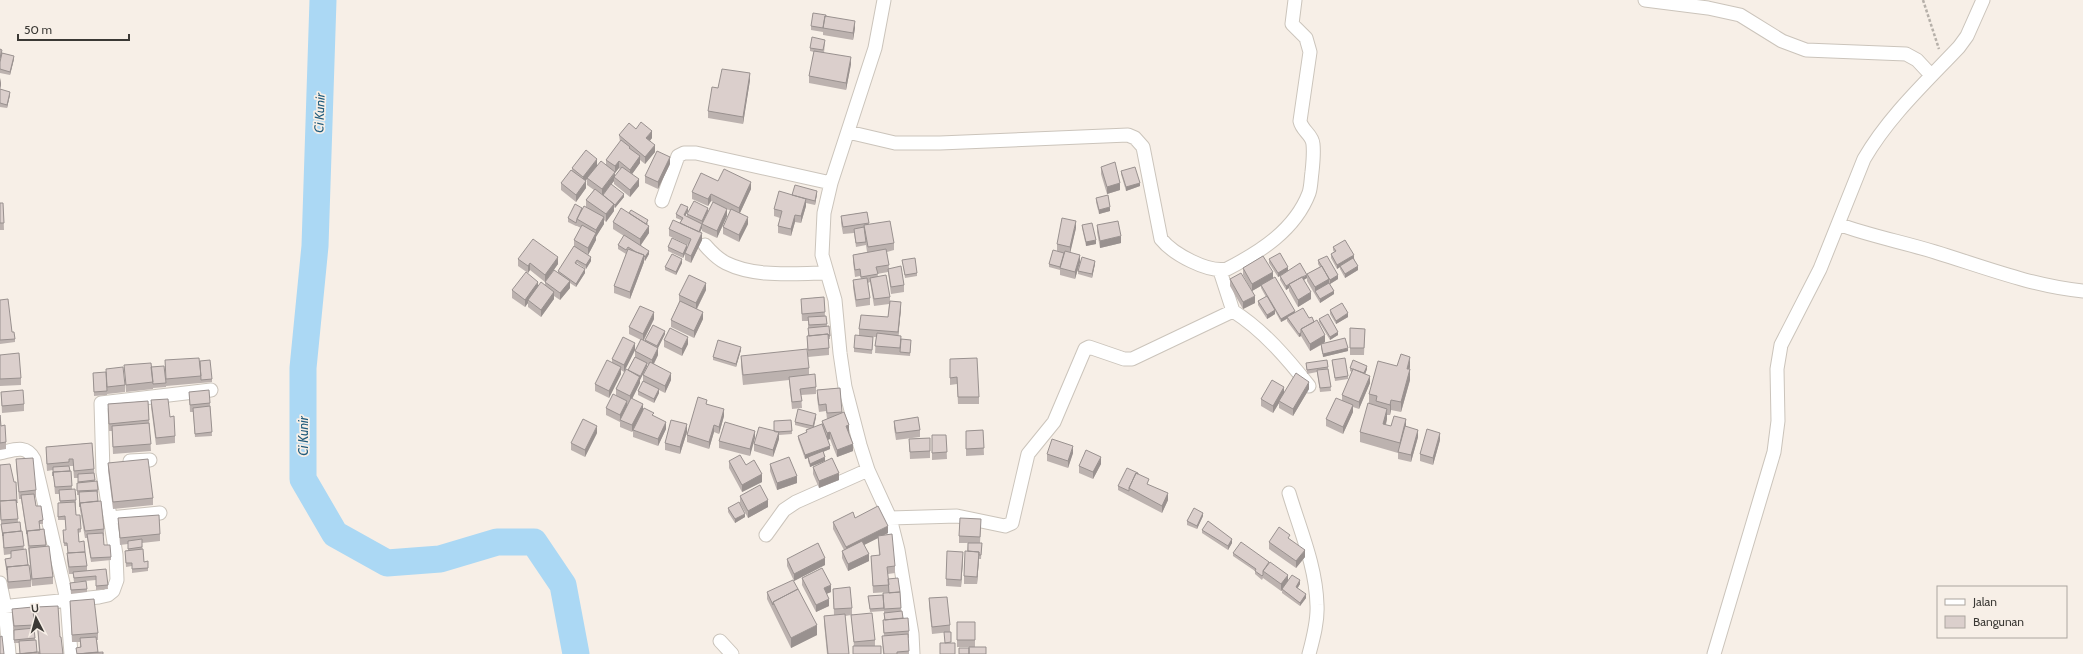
<svg xmlns="http://www.w3.org/2000/svg" width="2083" height="654" font-family="Cabin,sans-serif">
  <style>
    .lines { fill: none; stroke-linecap: round; stroke-linejoin: round }
    .river { stroke: #abd8f4; stroke-width: 27 }
    .minor-casing { stroke: #cbc4bb; stroke-width: 15 }
    .path { stroke: #b6b0a9; stroke-width: 2.5; stroke-dasharray: 3 2; stroke-linecap: butt }
    .minor { stroke: #fff; stroke-width: 13 }
    .wall { fill: #bcb2af; fill-rule: evenodd }
    .shaded-wall { fill: #99918f }
    .building { fill: #dbcfcc; stroke: #99918f }
    .labels { text-anchor: middle; stroke-width: 3.5; stroke-linejoin: round; paint-order: stroke }
    .water-label { font-size: 13px; font-style: italic; fill: #205b7b; stroke: #f7efe7 }
  </style>
  <rect width="100%" height="100%" fill="#f7efe7"/>
  <g class="lines">
    <path class="river" d="M323 0 315 246 303 368V479L335 534 387 563 440 559 497 542H534L563 585 576 654"/>
    <defs>
      <path id="minor" d="M884 0 875 48 831 183 824 213 822 255 835 300 840 353 845 387 860 445 868 470 890 518 898 550 912 634 913 654
        M1645 0 1708 8 1740 15 1782 41 1806 50 1906 54 1917 60 1931 75
        M848 132 895 143H940L1128 135 1135 138 1143 147 1161 239C1173 254 1208 273 1227 269 1260 252 1295 230 1309 193 1311 187 1311 179 1312 172 1313 163 1314 154 1313 144 1312 134 1302 131 1300 121L1310 52 1306 38 1292 24 1295 0
        M662 201 678 156 684 153H696L831 183
        M1838 224C1870 236 1903 242 1935 252 1984 267 2032 286 2083 291
        M705 245C711 252 718 259 726 263 756 278 795 273 827 273
        M1220 271 1233 311
        M0 453C14 450 26 444 34 459L67 600 71 654
        M130 461 150 460
        M1289 493C1300 530 1316 566 1317 605 1318 621 1313 639 1309 654
        M110 518 160 513
        M890 518 957 516 1005 526 1012 523 1028 454 1054 422 1085 349 1089 347 1124 359H1132L1233 311C1263 330 1287 358 1309 386
        M766 535 784 510 796 502 868 470
        M0 583 5 607 9 654
        M0 607 99 597 108 595 113 591 117 580 116 555 103 472 101 403 211 390
        M720 641 732 654
        M1714 654 1774 452 1778 421 1777 369 1781 345 1820 269 1864 159C1889 116 1926 82 1959 47L1967 36 1983 0"/>
    </defs>
    <use href="#minor" class="minor-casing"/>
    <path class="path" d="M1923 0 1939 49"/>
    <use href="#minor" class="minor"/>
  </g>
  <path class="wall" d="M826 16 855 28 853 40 823 35V32L811 30V26Z
    M825 43 824 53 851 64 846 90 809 83V76L814 52 810 51V48Z
    M0 49 2 53 14 59 10 75 0 73Z
    M0 78 1 85 0 89 10 95 7 108 0 107Z
    M750 80 743 124 708 118V111L718 88Z
    M636 129 652 138 650 141 655 152 645 164 640 160V163L632 174 639 186 630 197 614 184V181L603 195 624 197 615 208 614 207V211L606 222 604 220V224L596 236V240L588 255 579 250 591 261 586 269 577 263V264L585 273 576 287 570 283V288L560 300 554 296V299L541 317 528 307V303L525 307 512 298V290L538 286H545V282L558 272 574 246V240L581 228 577 226H576L568 222V218L582 208H588L586 207V200L594 190 587 185V179L586 181V188L576 202 561 190V183L572 171V168L606 164V160L620 142 619 135ZM619 168 620 169 615 176V173Z
    M670 164 658 189 645 183V176Z
    M1101 167 1120 190 1107 194 1101 174Z
    M1121 171 1140 186 1126 191 1121 174Z
    M718 181 751 189 740 213 748 224 739 242 723 234V227L731 211 727 209V216L717 238 702 231V228L700 232 702 240 691 263 685 260V254L683 258 668 251V247L687 248 688 245 669 236V229L680 223 681 220 676 218V214L688 211 685 216 687 217V214L708 211 702 224 713 202 711 201 708 206 692 199V192Z
    M817 194 815 205 806 203V206L801 223 795 222 791 236 778 233V226L780 218 774 216V209L792 195Z
    M1096 198 1110 211 1099 214 1096 202Z
    M0 203H3L4 230H0Z
    M867 212 869 225 894 243V250L887 252 889 268 904 285V292L891 294 888 272 877 274 878 276 890 297V301L901 309 898 335 901 339 911 343 910 356 875 353 876 337H873L872 354 854 352V348L859 336V329L888 317 889 304 874 306 870 282 868 283 870 298V305L856 307 853 287V280L861 279 860 276 855 277 853 262V255L867 252 866 245 856 247 854 233 843 234 841 223V216Z
    M629 213 648 223 647 225 649 233 641 245 649 254 645 261 644 260V262L630 299 614 293V286L626 254 618 249V245L624 236 613 229V222Z
    M1082 225 1096 244 1086 246 1082 228Z
    M1097 225 1121 243 1100 248 1097 232Z
    M1076 228 1070 252 1080 262 1075 279 1060 275V270L1049 267V264L1064 253 1057 251V244Z
    M1333 247 1354 258 1358 270 1345 278 1340 269V267L1337 269 1331 258V254L1334 252 1333 250Z
    M518 259 558 264 545 282 530 270 528 273 518 266Z
    M1269 259 1288 271 1278 277 1269 263Z
    M902 260 917 273V276L905 278Z
    M1318 260 1338 279 1330 284 1334 294 1320 303 1307 281V274L1320 267 1318 264Z
    M682 263 676 275 665 270V267Z
    M1095 264 1092 278 1078 274V271Z
    M1243 268 1273 278 1295 313 1309 318 1325 342 1322 344 1348 351 1323 357 1321 348V345L1310 351 1301 336 1299 337 1287 321V319L1281 322 1275 311V314L1267 319 1258 305V301L1266 297 1261 288V286L1252 291 1243 275Z
    M1280 276 1307 278 1304 280 1311 299 1298 307 1289 291V288L1286 290 1280 280Z
    M1230 279 1255 303 1243 309 1230 286Z
    M706 290 697 309 703 319 694 338 671 327V320L679 302V295Z
    M824 297 825 316H826L827 326 830 336V339H829V355L808 357 807 343V336H808V321H802L801 299Z
    M0 300 15 339V342L0 344Z
    M1330 310 1348 317 1336 324 1330 314Z
    M654 319 644 340 645 341V340L665 334 658 348V355L654 364 671 380 665 393 659 390V393L654 403 638 395V391L643 382V375L648 365 647 364V366L640 380V383L632 399 643 410 654 416 666 429 658 446 633 437V430L632 432 620 427V421V422L606 415V408L616 395V389L628 370 635 357V351L641 340 629 334V327Z
    M1319 319 1338 335 1330 340 1319 322Z
    M1350 328 1365 329 1364 355H1350Z
    M664 340 688 344 682 356 664 347Z
    M635 350 624 372 621 370V374L609 398 595 391V384L612 362V359Z
    M741 350 736 367 713 360V357Z
    M0 355 21 378V385L0 386Z
    M741 356 809 368V374L816 387V394L801 395 802 408 792 409 789 380 743 385 741 366Z
    M950 359 979 397V404H958L957 384 950 385Z
    M165 360 200 361 212 379V382L166 386Z
    M1332 360 1348 376V379L1335 381Z
    M1306 363 1328 367 1331 391 1320 392 1317 372 1307 374Z
    M124 365 151 367 166 383V387L153 388V389L126 392Z
    M1397 366 1410 367 1409 369 1410 380 1401 412 1391 410 1390 415H1387V419L1386 425 1391 426 1406 427 1418 437 1411 462 1398 459V453L1360 442V432L1369 404V394Z
    M1350 368 1367 369 1365 374 1370 383 1359 409 1353 407V412L1343 434 1326 426V419L1342 400V395L1352 372 1350 371Z
    M93 373 125 385V392L107 394V395L94 396Z
    M840 388 842 413 849 432 853 451 837 457 830 439 828 440 830 449 823 452 825 461 810 467 808 461V458L805 459 798 439V436L806 433V430L810 429 795 425V422L816 417 814 427 822 424V421L827 419 826 411 819 412 817 398V390Z
    M1309 389 1293 416 1279 408V403L1273 413 1261 406V399L1284 393Z
    M1 392 24 404V411L2 413Z
    M189 392 210 403 212 436 195 437 193 412H190Z
    M151 400 170 417 175 436V443L156 445 151 407Z
    M148 401 151 451 113 454 112 431H109L108 404Z
    M707 404 724 416 719 434 714 432 709 449 687 442V435Z
    M0 415 1 426 6 442V449L0 450Z
    M791 420 792 434 779 435V439L773 457 754 451V444Z
    M894 421 920 430V437L896 440 894 428Z
    M983 430 984 455 966 456V431Z
    M755 431 750 456 719 448V441Z
    M687 432 680 454 665 450V443Z
    M597 433 585 457 571 450V443Z
    M932 435H946L947 459 932 460Z
    M930 438V458L910 459 909 439Z
    M1440 440 1433 465 1420 461V454Z
    M92 443 95 482 98 490V493H97L98 501 104 529V536H103L104 545 111 557V560L91 562 87 538H85L80 510 79 495H77V483H78V478H74L73 466H69L70 471H71L72 489 76 500V515L81 529V532L78 533 79 542 87 566V571L106 569 108 589 96 590V580L74 582 73 574H69L67 560V553H68L67 546H64L63 534V530H66L65 520H58V503H60L59 494H55L53 470 47 471 46 454V447Z
    M1073 453 1068 468 1047 461V454Z
    M16 459 36 490V497L35 498 36 506 43 520V524H39L40 530 44 529 46 546 53 577V584L32 586 27 538 21 499H19L16 466Z
    M729 461 746 465 762 482 742 492 729 468Z
    M108 463 153 498V505L113 509 108 470Z
    M770 464 797 483 777 490 770 471Z
    M1101 464 1093 479 1079 473V466Z
    M0 465 17 505 18 522 21 531 24 550 28 565 31 580V587L8 589 5 559 11 558V554L4 555 0 512Z
    M813 467 839 480 819 488 813 474Z
    M1149 485 1168 500 1162 513 1118 490V486Z
    M740 496 768 507 748 518 740 503Z
    M728 508 745 517 735 523 728 512Z
    M1203 516 1197 529 1187 525V521Z
    M118 518 160 534V541L142 543 144 562 148 568V571L132 573V566L126 567 125 551 128 550V544L120 545Z
    M855 518 888 533 884 535 895 566V573L888 574V579L900 592 901 612 909 631V638H908L909 654H883L882 636H884L883 627V620H884V611L870 612 868 596 883 595 889 593V591V592L873 593 871 556 879 555 878 538 864 545 869 561 848 571 842 558V551L844 550 833 529V522Z
    M981 526 980 543H982L981 559H979L977 584H964V576L968 543H959V536Z
    M1202 530 1232 543 1228 550 1202 533Z
    M1290 539 1305 557 1296 568 1269 549V542Z
    M1233 553 1288 580 1300 584 1297 588 1306 598 1300 606 1282 593V591H1281L1263 578 1262 580 1255 574V571L1233 556Z
    M787 559 825 565 794 581 787 566Z
    M963 559 961 587 946 586V579Z
    M802 578 831 592 826 594 829 606 816 612 802 585Z
    M70 583 87 589V592L71 594Z
    M833 589 852 608V614L875 640V646H854L851 615 845 616 849 654H827L824 623V616L834 615Z
    M767 592 817 635 791 648 767 599Z
    M929 598 950 625V632L932 634 929 605Z
    M70 601 98 633V640H97L98 652 103 654H77L76 648 80 647V642H72Z
    M36 607 60 637 63 654H39Z
    M12 609 34 625 35 640 20 654 19 643H14Z
    M957 622H975V647H957Z"/>
  <path class="shaded-wall" d="M855 21V28L853 40V33Z
    M14 56V59L10 75V72Z
    M851 57V64L846 90V83Z
    M750 73V80L743 124V117Z
    M1 78V85L0 90V83Z
    M10 92V95L7 108V105Z
    M652 131V138L646 145V138Z
    M655 145V152L645 164V157Z
    M640 156V163L630 177V170Z
    M670 157V164L658 189V182Z
    M597 159V166L583 184V177Z
    M619 161V168L615 173V179L614 177V181L602 196V189L615 173V166Z
    M639 179V186L630 197V190Z
    M586 181V188L576 202V195Z
    M751 182V189L739 215V208Z
    M1120 183V190L1107 194V187Z
    M1140 183V186L1126 191V187Z
    M817 191V194L815 205V201Z
    M624 194V197L615 208V205Z
    M711 194V201L708 206V199Z
    M806 199V206L801 223V216Z
    M614 204V211L606 222V214Z
    M688 207V211L684 218V215Z
    M1110 207V211L1099 214V210Z
    M708 208V211L702 224V221Z
    M727 209V216L717 238V231Z
    M795 215V222L791 236V229Z
    M604 217V224L596 237V230Z
    M748 217V224L739 242V235Z
    M1076 221V228L1070 254V247Z
    M702 225V228L698 236V232Z
    M649 226V233L640 246V239Z
    M596 233V240L588 255V248Z
    M702 233V240L691 263V256Z
    M1121 236V243L1100 248V241Z
    M1096 240V244L1086 246V242Z
    M687 245V249L683 258V254Z
    M649 251V254L645 261V257Z
    M644 255V262L630 299V292Z
    M1080 255V262L1075 279V272Z
    M1354 255V259L1340 266V267L1337 269V265Z
    M558 257V264L545 282V275Z
    M591 257V261L586 269V265Z
    M682 259V263L676 275V272Z
    M1095 261V264L1092 278V274Z
    M530 263V270L528 273V266Z
    M1358 266V270L1345 278V274Z
    M1288 267V271L1278 277V273Z
    M585 269V273L576 287V284Z
    M1273 272V279L1252 291V284Z
    M1307 275V278L1291 287 1289 285Z
    M1338 275V279L1330 284V280Z
    M1329 279V286L1315 291V287Z
    M570 281V288L560 300V293Z
    M538 282V289L528 300V303L525 307V300Z
    M706 283V290L696 310V303Z
    M1289 285V288L1286 290V286Z
    M1334 291V294L1320 303V299Z
    M554 292V299L541 317V310Z
    M1311 292V299L1298 307V300Z
    M1255 296V303L1243 309V302Z
    M901 302V309L898 339V332Z
    M1275 310V314L1267 319V315Z
    M1295 311V314L1281 322V319Z
    M654 312V319L643 341V334Z
    M703 312V319L694 338V331Z
    M1348 313V317L1336 324V321Z
    M665 331V334L657 350V346Z
    M1338 332V335L1330 340V337Z
    M1301 333V336L1299 337V334Z
    M1325 335V342L1310 351V344Z
    M688 337V344L682 356V349Z
    M635 343V350L624 372V365Z
    M741 347V350L736 367V364Z
    M658 348V355L652 367V360Z
    M1348 348V351L1323 357V354Z
    M1410 357V367L1407 379V369Z
    M647 363V366L640 380V377Z
    M1367 366V369L1364 377V373Z
    M621 367V374L609 398V391Z
    M1410 369V380L1401 412V402Z
    M671 373V380L665 393V386Z
    M640 376V383L630 403V396Z
    M1370 376V383L1359 409V402Z
    M1309 382V389L1293 416V409Z
    M1284 387V394L1279 401V403L1273 413V406Z
    M659 389V393L654 403V399Z
    M1391 400V410L1390 415V405Z
    M627 401V408L620 420V422V415Z
    M643 404V411L632 432V425Z
    M1353 405V412L1343 434V427Z
    M724 409V416L719 434V427Z
    M1387 409V419L1383 434V424Z
    M816 414V417L813 430V426Z
    M1406 419V430L1400 453V443Z
    M666 422V429L658 446V439Z
    M687 424V432L680 454V447Z
    M714 425V432L709 449V442Z
    M849 425V432L846 433V426Z
    M597 426V433L585 457V450Z
    M1418 430V437L1411 462V455Z
    M755 431V438L750 456V449Z
    M779 432V439L773 457V450Z
    M830 432V439L827 440V433Z
    M1440 433V440L1433 465V458Z
    M853 444V451L837 457V450Z
    M830 446V449L805 459V455Z
    M1073 446V453L1068 468V461Z
    M825 457V461L810 467V464Z
    M1101 457V464L1093 479V472Z
    M839 473V480L819 488V481Z
    M762 474V482L742 492V485Z
    M797 476V483L777 490V483Z
    M1168 493V500L1162 513V506Z
    M768 500V507L748 518V511Z
    M1203 513V516L1197 529V526Z
    M745 514V517L735 523V519Z
    M888 526V533L846 554V547Z
    M1232 539V543L1228 550V546Z
    M1305 550V557L1296 568V561Z
    M963 552V559L961 587V580Z
    M979 552V559L977 584V577Z
    M869 554V561L848 571V564Z
    M825 558V565L794 581V574Z
    M1288 575V582L1282 589 1281 591V584Z
    M1300 580V584L1296 591V587Z
    M831 585V592L824 595V588Z
    M1306 594V598L1300 606V603Z
    M829 599V606L816 612V605Z
    M817 625V635L791 648V638Z"/>
  <path class="building" d="M813 13 826 15V16H825L823 28 811 26Z
    M825 16 855 21 853 33 823 28Z
    M812 37 825 40 823 50 810 48Z
    M0 49 2 50 0 58Z
    M814 51 851 57 846 83 809 76Z
    M2 53 14 56 10 72 0 69V62Z
    M722 69 750 73 743 117 708 111 712 87 718 88Z
    M0 89 10 92 7 105 0 103Z
    M641 122 652 131 646 138 655 145 645 157 619 135 629 123 636 129Z
    M621 140 630 147 629 148 640 156 630 170 619 161 615 166 606 160Z
    M586 150 597 159 583 177 572 168Z
    M657 151 670 157 658 182 645 176Z
    M601 161 615 172 602 189 587 178Z
    M1115 162 1120 183 1107 187 1101 167Z
    M622 167 639 179 630 190 614 177Z
    M1135 167 1140 183 1126 187 1121 171Z
    M724 169 751 182 739 208 711 194 708 199 692 192 701 173 718 181Z
    M571 170 586 181 576 195 561 183Z
    M611 184 624 194 615 205 603 195Z
    M795 185 817 191 815 201 792 195Z
    M595 189 614 204 606 214 586 200Z
    M779 191 806 199 801 216 795 215 791 229 778 226 782 211 774 209Z
    M1108 195 1110 207 1099 210 1096 198Z
    M694 201 708 208 702 221 687 214Z
    M713 202 727 209 717 231 702 224Z
    M0 203H3L4 223H0Z
    M575 204 582 208 577 219 576 223 568 218Z
    M681 204 688 207 684 215 702 224 699 232 680 223 683 218 676 214Z
    M584 206 604 217 596 230 577 219Z
    M621 208 649 226 640 239 613 222Z
    M731 209 748 217 739 235 723 227Z
    M631 210 648 220 646 224 629 213Z
    M867 212 869 223 843 227 841 216Z
    M1062 218 1076 221 1070 247 1057 244Z
    M673 220 702 233 691 256 685 253 691 239 669 229Z
    M890 221 894 243 868 247 864 225Z
    M1118 221 1121 236 1100 241 1097 225Z
    M1092 223 1096 240 1086 242 1082 225Z
    M582 225 596 233 588 248 574 240Z
    M864 227 866 242 856 243 854 229Z
    M624 235 649 251 645 257 644 256V255L636 252 628 247 626 250 618 245Z
    M672 238 687 245 683 254 668 247Z
    M533 239 558 257 545 275 530 263 528 266 518 259Z
    M1345 240 1354 255 1337 265 1331 254 1336 251 1333 247Z
    M574 246 591 257 586 265 577 260 575 263 585 269 576 284 558 271Z
    M628 249 644 255 630 292 614 286Z
    M886 249 889 265 876 267 878 274 861 277 860 269 855 270 853 255Z
    M1053 250 1064 253 1060 267 1049 264Z
    M1065 251 1080 255 1075 272 1060 268Z
    M1280 253 1288 267 1278 273 1269 259Z
    M672 254 682 259 676 272 665 267Z
    M1263 256 1273 272 1252 284 1243 268Z
    M1327 256 1338 275 1330 280 1318 260Z
    M1082 257 1095 261 1092 274 1078 271Z
    M915 258 917 273 905 275 902 260Z
    M1353 258 1358 266 1345 274 1340 266Z
    M1300 263 1307 275 1302 277 1286 286 1280 276Z
    M901 266 904 285 891 287 888 269Z
    M1322 266 1329 279 1315 287 1307 274Z
    M554 270 570 281 560 293 545 282Z
    M526 272 538 282 525 300 512 290Z
    M1241 273 1255 296 1243 302 1230 279Z
    M689 275 706 283 696 303 679 295Z
    M886 275 890 297 874 299 870 278Z
    M1275 277 1295 311 1281 319 1261 285Z
    M1302 277 1311 292 1298 300 1289 284Z
    M867 278 870 298 856 300 853 280Z
    M541 282 554 292 541 310 528 300Z
    M1329 283 1334 291 1320 299 1315 291Z
    M1267 296 1275 310 1267 315 1258 301Z
    M824 297 825 312 802 314 801 299Z
    M8 299 12 332H14L15 339 0 340V300Z
    M680 301 703 312 694 331 671 320Z
    M890 301 901 302 898 332 859 329 861 315 888 317Z
    M1342 303 1348 313 1336 321 1330 310Z
    M640 306 654 312 643 334 629 327Z
    M1303 308 1309 318 1312 317 1314 322 1301 329V333L1299 334 1287 317Z
    M1328 314 1338 332 1330 337 1319 319Z
    M826 316 827 324 809 325 808 317Z
    M1317 320 1325 335 1310 344 1301 329Z
    M653 325 665 331 657 346 645 340Z
    M829 326 830 336H829L828 334 809 336 808 328Z
    M670 328 688 337 682 349 664 340Z
    M1350 328 1365 329 1364 348H1350Z
    M877 333 901 336 900 348 875 346Z
    M828 334 829 348 808 350 807 336Z
    M855 335 873 337 872 350 854 348Z
    M623 337 635 343 624 365 612 359Z
    M1345 338 1348 348 1323 354 1321 344Z
    M641 339 658 348 652 360 635 351Z
    M901 339 911 340 910 353 900 352Z
    M718 340 741 347 736 364 713 357Z
    M807 349 809 368 743 375 741 356Z
    M19 353 21 378 0 379V355Z
    M1401 354 1410 357 1407 369H1410L1401 402 1391 400 1390 405 1376 401 1377 396 1369 394 1378 361 1397 366Z
    M635 357 647 363 640 377 628 370Z
    M199 358 201 376 166 379 165 360Z
    M977 358 979 397H958L957 377 950 378V359Z
    M1345 358 1348 376 1335 378 1332 360Z
    M210 360 212 379 201 380 200 361Z
    M607 360 621 367 609 391 595 384Z
    M1327 360 1328 367 1307 370 1306 363Z
    M1353 360 1367 366 1364 373 1350 368Z
    M650 362 671 373 665 386 643 375Z
    M151 363 153 382 126 385 124 365Z
    M164 366 166 383 153 384 151 367Z
    M123 367 125 385 107 387 106 369Z
    M626 369 640 376 630 396 616 389Z
    M1328 369 1331 387 1320 388 1317 370Z
    M1353 369 1370 376 1359 402 1342 395Z
    M106 372 107 391 94 392 93 373Z
    M1296 373 1309 382 1293 409 1279 401Z
    M815 374 816 387 800 389 802 401 792 402 789 377Z
    M1272 380 1284 387 1273 406 1261 399Z
    M643 381 659 389 654 399 638 391Z
    M840 388 842 412 827 413 826 404 819 405 817 390Z
    M23 390 24 404 2 406 1 392Z
    M209 390 210 403 190 405 189 392Z
    M613 394 627 401 620 415 606 408Z
    M698 397 707 400 706 404 724 409 719 427 714 425 709 442 687 435Z
    M631 398 643 404 632 425 620 420Z
    M1336 398 1353 405 1343 427 1326 419Z
    M168 399 170 417 174 416 175 436 156 438 151 400Z
    M148 401 149 420 109 424 108 404Z
    M1368 403 1387 409 1383 424 1391 426 1394 416 1406 419 1400 443 1360 432Z
    M210 406 212 432 195 434 193 408Z
    M644 408 654 413 652 415 666 422 658 439 633 430Z
    M798 409 816 414 813 426 795 422Z
    M844 412 849 425 846 426 853 444 837 450 830 432 827 433 822 421Z
    M0 415 1 426 5 425 6 442 0 443Z
    M918 417 920 430 896 433 894 421Z
    M583 419 597 426 585 450 571 443Z
    M671 420 687 424 680 447 665 443Z
    M791 420 792 431 776 432 774 431V421Z
    M725 422 755 431 750 449 719 441Z
    M149 423 151 444 113 447 112 426Z
    M822 424 830 446 805 455 798 436 807 432 806 430Z
    M1405 426 1418 430 1411 455 1398 452Z
    M759 427 779 432 773 450 754 444Z
    M1427 429 1440 433 1433 458 1420 454Z
    M983 430 984 448 966 449V431Z
    M932 435H946L947 452 932 453Z
    M930 438V451L910 452 909 439Z
    M1052 439 1073 446 1068 461 1047 454Z
    M92 443 94 469 74 471 73 459H69V462L47 464 46 447Z
    M1086 450 1101 457 1093 472 1079 466Z
    M823 451 825 457 810 464 808 457Z
    M740 455 746 465 754 460 762 474 742 485 729 461Z
    M789 457 797 476 777 483 770 464Z
    M33 458 36 490 19 492 16 459Z
    M832 458 839 473 819 481 813 467Z
    M148 459 153 498 113 502 108 463Z
    M10 464 14 482H16L17 503 16 500 0 501V465Z
    M69 466 70 471 53 472V476V467Z
    M1127 468 1138 473V474L1136 473 1129 488V491L1118 486Z
    M71 471 72 486 55 487 53 472Z
    M94 473 95 480 78 482V474Z
    M1136 473 1149 479 1147 484 1168 493 1162 506 1129 488Z
    M97 481 98 490 77 491V483Z
    M760 485 768 500 748 511 740 496Z
    M75 489 76 500 60 501 59 490Z
    M97 491 98 501 80 503V507L79 492Z
    M34 494 36 506H41L43 520 39 521 40 530 27 531V534L21 495Z
    M16 500 18 519 1 520 0 501Z
    M101 501 104 529 85 531 80 503Z
    M75 502 76 515H80L81 529H78L79 542 84 541 85 552 68 553 67 543H64L63 530H66L65 516 58 517V503Z
    M739 502 745 514 735 519 728 508Z
    M878 506 888 526 846 547 833 522 853 512 855 518Z
    M1194 508 1203 513 1197 526 1187 521Z
    M159 515 160 534 120 538 118 518Z
    M960 518 981 519 980 537 959 536Z
    M1208 521 1232 539 1228 546 1202 530Z
    M20 522 21 531 3 533V536L1 524Z
    M1279 527 1290 535 1288 538 1305 550 1296 561 1269 542Z
    M44 529 46 545 29 546 27 531Z
    M22 531 24 546 4 548 3 533Z
    M103 533 104 545H110L111 557 91 558 87 534Z
    M892 534 895 566 887 567 889 585 873 586 871 556 880 555 878 536Z
    M142 539V547L128 549V541Z
    M862 541 869 554 848 564 842 551Z
    M1241 542 1269 562 1263 571V575L1262 576 1255 571 1256 569 1233 553Z
    M818 543 825 558 794 574 787 559Z
    M968 543H982L981 555H979V552L968 551Z
    M49 546 53 577 32 579 29 548Z
    M26 549 28 565 7 567V570L5 559 11 558V551Z
    M143 549 144 562 148 561V568L132 569V563H126L125 551Z
    M947 551 963 552 961 580 946 579Z
    M965 551 979 552 977 577 964 576Z
    M85 552 87 566 69 567 67 553Z
    M1270 562 1288 575 1281 584 1263 571Z
    M29 565 31 580 8 582 7 567Z
    M822 568 831 585 824 588 829 599 816 605 802 578Z
    M106 569 108 585 96 586V576L74 578 73 572Z
    M1292 575 1300 580 1296 587 1306 594 1300 603 1282 589Z
    M898 578 900 592 889 593 888 579Z
    M793 580 798 589 773 602V605L767 592Z
    M86 581 87 589 71 590 70 583Z
    M850 587 852 608 834 609 833 589Z
    M798 589 817 625 791 638 773 602Z
    M900 592 901 608 884 609 883 593Z
    M883 595 884 608 870 609 868 596Z
    M947 597 950 625 932 627 929 598Z
    M94 599 98 633 72 635 70 601Z
    M58 606 60 637H61L63 654H40L36 607Z
    M33 607 34 625 14 626 12 609Z
    M902 611 903 618 885 620 884 613Z
    M872 613 875 640 854 642 851 615Z
    M845 614 849 654H828L824 616Z
    M908 618 909 631 884 633 883 620Z
    M957 622H975V640H957Z
    M34 628 35 638 14 640V630Z
    M944 632H951V642L945 643Z
    M908 634 909 651 897 652V654H884L882 636Z
    M2 636 4 654H0V637Z
    M96 637 98 652 77 654 76 648 81 647 80 638Z
    M36 640 37 652 20 654 19 641Z
    M940 643H955V654H940Z
    M853 646H881V654H853Z
    M969 647H986V654H969Z
    M959 648H969V654H959Z
    M39 652V654H16Z
    M103 652V654H77Z"/>
  <g class="labels">
    <g class="water-label">
      <text transform="translate(319 113) rotate(-88)" y="5">Ci Kunir</text>
      <text transform="translate(303 436) rotate(-90)" y="5">Ci Kunir</text>
    </g>
  </g>
  <rect x="1937" y="586" width="130" height="52" fill="#f7efe7" stroke="#aca6a0"/>
  <rect x="1945" y="599" width="20" height="6" fill="#ffffff" stroke="#aca6a0"/>
  <text x="1973" y="606" font-size="12" fill="#3b3935">Jalan</text>
  <rect x="1945" y="616" width="20" height="12" fill="#dbcfcc" stroke="#aca6a0"/>
  <text x="1973" y="626" font-size="12" fill="#3b3935">Bangunan</text>
  <g transform="translate(36 618) rotate(354)" stroke="#f7efe7" stroke-width="3" paint-order="stroke">
  <path d="M0-3L7 15L0 10L-7 15Z" fill="#3b3935"/>
  <text y="-6" font-size="11" font-weight="bold" text-anchor="middle" fill="#3b3935">U</text>
  </g>
  <path d="M18 34v6h111v-6" fill="none" stroke="#3b3935" stroke-width="2"/>
  <text x="24" y="34" font-size="12" fill="#3b3935" stroke="#f7efe7" stroke-width="3" paint-order="stroke">50 m</text>
</svg>
